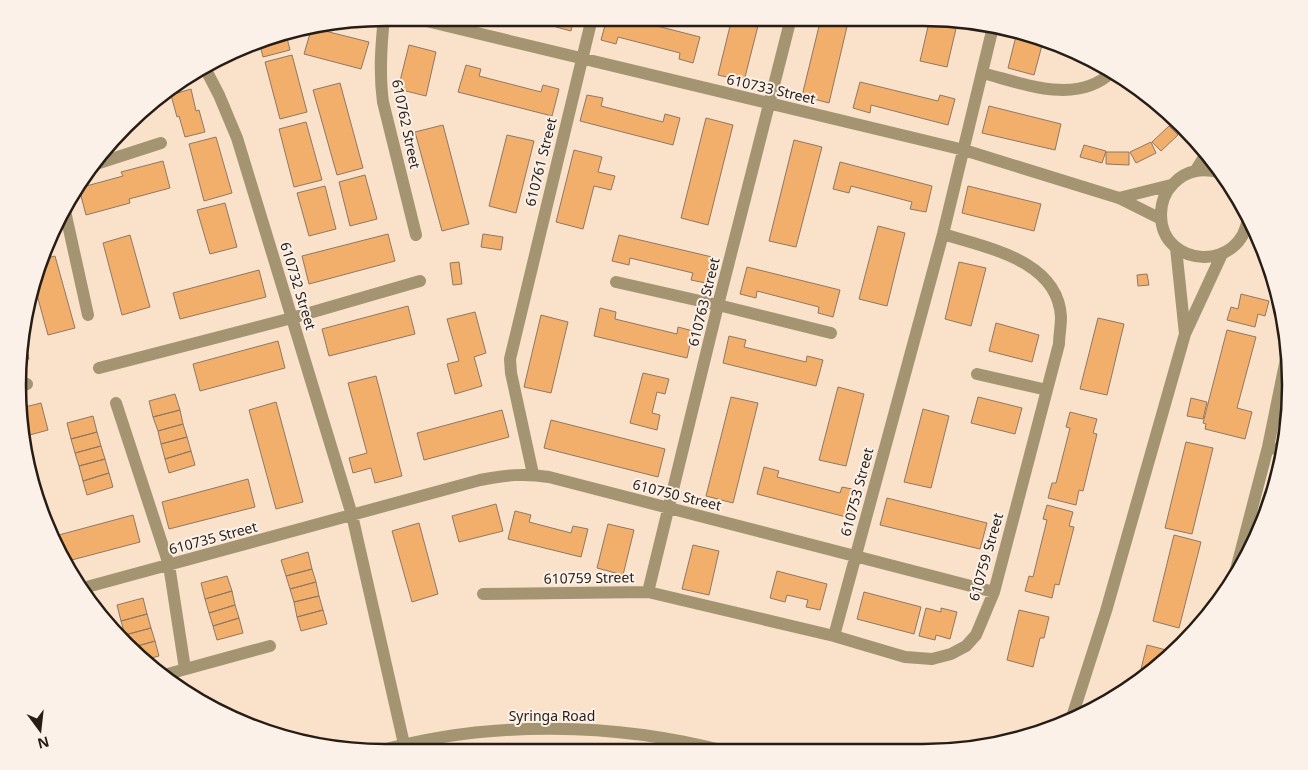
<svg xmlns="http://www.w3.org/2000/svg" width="1308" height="770" font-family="'Noto Sans',sans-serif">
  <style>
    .building { fill: #f2af6c; stroke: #8e7864 }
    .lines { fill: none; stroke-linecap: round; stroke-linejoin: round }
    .minor { stroke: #a49471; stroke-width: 12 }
    .tertiary { stroke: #a49471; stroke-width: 12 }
    .labels { text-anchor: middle; stroke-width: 4; stroke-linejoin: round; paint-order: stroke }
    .street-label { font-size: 14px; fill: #261d15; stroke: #fbf1e8 }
    .rim { fill: none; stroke: #261d15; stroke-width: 2.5 }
  </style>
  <rect width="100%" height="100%" fill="#f9e1ca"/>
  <path class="building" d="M550 18H574L571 31 556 27 558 20Z
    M607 18H626L700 37 693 63 679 59 680 53 618 37 616 44 601 40Z
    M732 18H760L744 81 718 75Z
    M821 18H849L829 103 802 96Z
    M930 18H947L958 20 947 67 920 61Z
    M317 29 369 42 361 69 304 54 311 30Z
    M1017 32 1044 38 1034 75 1008 68Z
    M286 34 290 50 263 57 259 41 267 37Z
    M409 45 436 52 426 96 398 89Z
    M292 55 307 112 280 119 265 62Z
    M466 65 481 69 479 76 541 92 543 85 559 89 552 116 458 92Z
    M860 82 938 101 940 95 955 99 948 125 871 105 870 113 853 108Z
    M340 83 363 168 337 175 313 90Z
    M191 89 196 111 199 110 205 132 185 137 179 116 177 117 171 95Z
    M587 95 603 98 601 106 663 122 665 114 680 118 673 145 580 121Z
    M989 106 1061 124 1055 150 982 133Z
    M706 118 733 125 708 225 681 218Z
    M306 122 322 180 294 187 279 129Z
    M443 125 469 224 442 231 415 132Z
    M1169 126 1178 135 1161 151 1152 142Z
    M507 135 534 141 516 213 489 206Z
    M216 137 232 193 204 201 189 144Z
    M794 140 822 147 796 247 769 241Z
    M1151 142 1156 153 1136 163 1130 152Z
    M1084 145 1106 151 1102 163 1080 157Z
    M574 150 602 157 598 172 615 176 611 190 594 186 583 229 556 222Z
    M1106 152H1129V165L1106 164Z
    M163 161 170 188 129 199 130 203 86 215 79 188 123 176 121 172Z
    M840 162 932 186 926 212 910 209 912 202 851 186 849 193 833 189Z
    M365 175 377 219 350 226 339 182Z
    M325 186 336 229 309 236 297 193Z
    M968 186 1041 204 1034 231 962 213Z
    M225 203 237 247 210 254 197 210Z
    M878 226 905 233 887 306 859 299Z
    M388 234 395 261 309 284 302 256Z
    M483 234 503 237 501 250 481 247Z
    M130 235 150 307 122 315 103 243Z
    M619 235 712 257 706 283 691 280 693 273 630 258 629 265 612 261Z
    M55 256 75 328 48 335 34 284 37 267 40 260Z
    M459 262 462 284 453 285 450 263Z
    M959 262 986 268 971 326 945 319Z
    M747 267 840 290 833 317 818 313 819 307 757 291 756 298 740 294Z
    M259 270 266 297 180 319 173 293Z
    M1147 274 1149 285 1138 286 1137 275Z
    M1241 294 1269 301 1265 316 1258 314 1255 327 1227 320 1231 307 1238 309Z
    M408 306 415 334 329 356 322 329Z
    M600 308 616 312 615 319 677 334 678 327 693 331 687 358 594 336Z
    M475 312 486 353 474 357 482 386 455 394 447 364 459 361 447 319Z
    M541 315 568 322 551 393 524 387Z
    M1098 318 1124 324 1107 395 1080 389Z
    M996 323 1039 335 1032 362 989 351Z
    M1227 330 1256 337 1237 408 1252 412 1245 439 1205 429 1206 424 1203 423Z
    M729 336 746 340 744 347 806 362 807 356 823 360 816 386 723 363Z
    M278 341 285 368 200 391 193 364Z
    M25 342 29 359 22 361Z
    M643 373 669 379 665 394 657 392 652 413 660 415 657 430 630 423Z
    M376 376 402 476 375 483 371 468 353 473 349 458 367 453 348 383Z
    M838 387 864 394 846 466 819 460Z
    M175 394 180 410 153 417 149 401Z
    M731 397 758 403 733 503 706 496Z
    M978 397 1022 408 1015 434 971 423Z
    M1191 398 1207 402 1203 419 1187 416Z
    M276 402 303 502 276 509 249 410Z
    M41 403 48 430 26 436 21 408Z
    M923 409 949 416 931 488 904 482Z
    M180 410 183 424 158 431 153 417Z
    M502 410 509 437 424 460 417 433Z
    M1070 412 1097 419 1093 433 1097 434 1083 491 1079 490 1076 505 1048 498 1052 483H1056L1070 428 1066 427Z
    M93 416 97 432 71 439 67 423Z
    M551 420 665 449 658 477 544 448Z
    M183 424 187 437 161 444 158 431Z
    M97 432 101 446 75 453 71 439Z
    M187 437 191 451 165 459 161 444Z
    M1186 442 1213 448 1192 534 1165 528Z
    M101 446 105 459 79 466 75 453Z
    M191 451 195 465 169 473 165 459Z
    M105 459 109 473 83 481 79 466Z
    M764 467 779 471 777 477 840 493 842 487 857 490 850 518 757 494Z
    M109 473 113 487 87 495 83 481Z
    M248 479 255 507 169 529 162 502Z
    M1271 486 1274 487 1267 511H1265Z
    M887 498 987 523 980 549 880 525Z
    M496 504 503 531 459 542 452 516Z
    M1047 505 1073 512 1069 526 1074 527 1059 585 1055 584 1052 598 1025 591 1029 576 1033 577 1047 520 1043 519Z
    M515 511 531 515 529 522 571 533 573 526 588 529 581 557 508 539Z
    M133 515 140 542 68 561 55 536Z
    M419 523 438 594 412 602 392 531Z
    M608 524 634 530 623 575 597 568Z
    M1174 535 1201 542 1179 628 1153 621Z
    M693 545 719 551 709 595 682 589Z
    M308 552 312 569 286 576 281 560Z
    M312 569 316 582 290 589 286 576Z
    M777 571 827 584 820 610 806 607 808 600 787 595 785 602 770 598Z
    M227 576 232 591 205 599 201 583Z
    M316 582 319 596 294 602 290 589Z
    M232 591 235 605 209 613 205 599Z
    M864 592 921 607 914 634 857 619Z
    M319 596 323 610 297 617 294 602Z
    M143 598 147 614 121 621 117 605Z
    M235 605 239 618 213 626 209 613Z
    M926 608 941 612V608L957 612 950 639 936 635 935 640 919 636Z
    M323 610 327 624 301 631 297 617Z
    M1019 610 1049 617 1044 638H1040L1033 667 1007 660Z
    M147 614 151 628 125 635 121 621Z
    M239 618 243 633 217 640 213 626Z
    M151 628 155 641 134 647 126 640 125 635Z
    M155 641 159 656 147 659 134 647Z
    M1147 645 1174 652 1166 661 1138 681Z"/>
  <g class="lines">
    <path class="minor" d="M384 18C381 46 379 73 383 102L416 235
      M414 18 964 150 1119 198 1161 219
      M206 70 219 95 237 138 352 515 404 744
      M982 73C1023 83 1076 106 1112 72
      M96 164 161 143
      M1196 170 1206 154
      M1222 173C1203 168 1187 169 1173 184 1165 192 1161 203 1161 215 1161 268 1242 273 1248 217
      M1119 198 1171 185
      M65 211 88 315
      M1176 248 1185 334
      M616 282 718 305 831 333
      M99 368 292 318 420 281
      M977 374 1047 390
      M18 387 27 384
      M116 403 169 565 185 669
      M1268 447 1284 451
      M533 474 511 373 510 359 592 18
      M1233 581 1268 447 1287 354
      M83 588 480 480C505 475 524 473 549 477L994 592
      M648 592 718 305 791 18
      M483 594 648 592 834 636 905 657 932 659 951 654 966 646 976 635 994 592 1059 344C1059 336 1061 326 1061 317 1058 260 987 248 943 234
      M834 636 943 234 993 27
      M164 675 270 646
      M1071 720 1106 611 1185 334 1222 254"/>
    <path class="tertiary" d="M376 752C487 720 616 722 728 752"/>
  </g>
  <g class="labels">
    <g class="street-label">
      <text transform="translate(771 89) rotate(13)" y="5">610733 Street</text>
      <text transform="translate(406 124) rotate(78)" y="5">610762 Street</text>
      <text transform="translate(541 162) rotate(-76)" y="5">610761 Street</text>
      <text transform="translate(298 286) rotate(73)" y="5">610732 Street</text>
      <text transform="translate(704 302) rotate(-76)" y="5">610763 Street</text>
      <text transform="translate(857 492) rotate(-75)" y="5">610753 Street</text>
      <text transform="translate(677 495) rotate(14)" y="5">610750 Street</text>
      <text transform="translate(213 538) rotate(-15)" y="5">610735 Street</text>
      <text transform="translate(986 557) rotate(-74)" y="5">610759 Street</text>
      <text transform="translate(589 578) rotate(-1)" y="5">610759 Street</text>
      <text x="552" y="721">Syringa Road</text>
    </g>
  </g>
  <path d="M0 0H1308V770H0ZM385 26H923A359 359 0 0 1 1282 385V385A359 359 0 0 1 923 744H385A359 359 0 0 1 26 385V385A359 359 0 0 1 385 26Z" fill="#fbf1e8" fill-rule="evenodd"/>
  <path class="rim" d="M385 26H923A359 359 0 0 1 1282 385V385A359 359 0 0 1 923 744H385A359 359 0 0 1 26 385V385A359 359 0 0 1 385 26Z"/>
  <g transform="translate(40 730) rotate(165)" stroke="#fbf1e8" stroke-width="4" paint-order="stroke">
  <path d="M0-4L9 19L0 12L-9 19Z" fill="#261d15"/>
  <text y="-8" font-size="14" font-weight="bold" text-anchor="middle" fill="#261d15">N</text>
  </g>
</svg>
